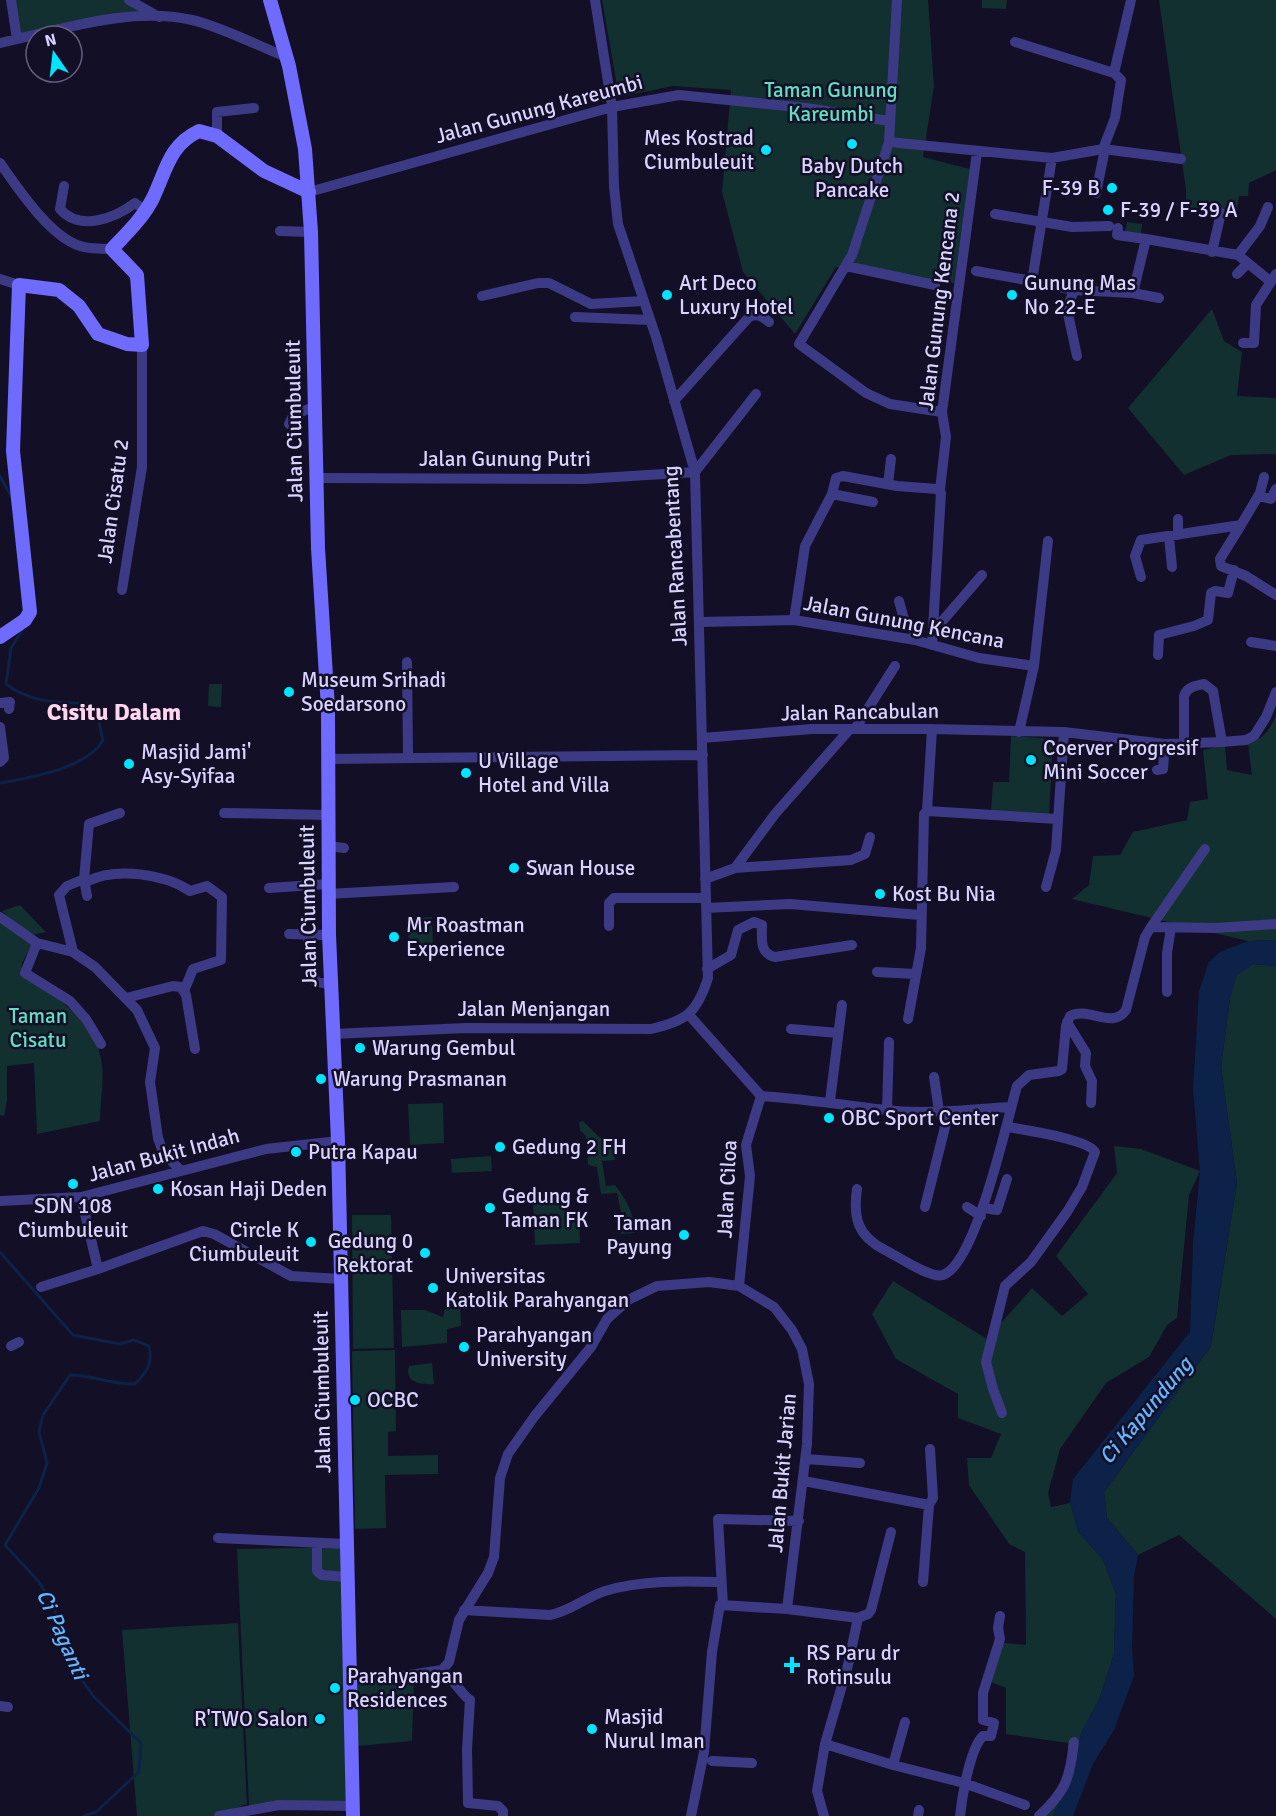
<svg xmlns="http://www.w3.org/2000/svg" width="1276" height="1816" font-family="Signika,sans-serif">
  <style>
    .green { fill: #12302f }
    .water { fill: #0c2248 }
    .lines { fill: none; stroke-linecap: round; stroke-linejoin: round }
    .stream { stroke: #0c2248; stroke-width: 3 }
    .street { stroke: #3d3a85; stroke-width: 10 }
    .secondary { stroke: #6f6bff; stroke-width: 14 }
    .poi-dot { fill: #00e5ff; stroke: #130f26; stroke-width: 2 }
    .labels { text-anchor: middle; stroke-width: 5; stroke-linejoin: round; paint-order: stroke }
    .park-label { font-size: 21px; fill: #5fe0c0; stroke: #130f26 }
    .street-label { font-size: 21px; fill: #d9d4ff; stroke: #130f26 }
    .poi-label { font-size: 21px; fill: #d9d4ff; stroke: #130f26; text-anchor: start }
    .water-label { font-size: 22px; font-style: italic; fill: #62b6ff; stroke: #130f26 }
    .quarter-label { font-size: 24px; font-weight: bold; fill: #ffd6f0; stroke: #130f26 }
  </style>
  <rect width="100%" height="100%" fill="#130f26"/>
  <path class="green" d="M11 0H129L159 17 17 39Z
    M602 0H928L934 86 923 157 970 169 954 283 836 267 795 334 743 272 722 192 731 90 673 86 619 97Z
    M982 0H1007L1006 9 982 8Z
    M1159 0H1276V170L1249 183 1248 196H1239L1237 210 1186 208V190Z
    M1127 222 1142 224 1141 235 1125 232Z
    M1212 309 1224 341 1242 352 1237 396 1276 398V454L1231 455 1184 475 1128 408Z
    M209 684H222L221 707 208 706Z
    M1276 716V940L1248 941 1072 899 1089 885 1093 856 1120 855 1133 832 1187 820 1190 802 1208 799 1203 750 1225 745 1227 770 1252 775 1248 744C1263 739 1269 731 1276 716Z
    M1011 736 1053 739 1049 816 991 812 993 782H1009Z
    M20 905 46 932 28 936 2 911Z
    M432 917 433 953H409L408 918Z
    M0 920 32 944 22 963 21 973C54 996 97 1020 102 1065 104 1083 100 1103 100 1121L37 1134 34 1063 7 1066V1100L4 1116 0 1115Z
    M1253 964 1276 966V1619L1179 1535 1138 1555 1107 1518 1104 1492 1211 1346 1237 1183 1221 1067 1230 998 1236 975Z
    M443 1103 444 1143 410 1145 408 1104Z
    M583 1121 600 1138 612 1139 615 1160 602 1161 606 1186 615 1185C627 1201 634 1213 635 1233L621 1234V1228L626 1227V1212H621L617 1193 601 1194 597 1167 588 1165 586 1136 580 1130 579 1122Z
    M1114 1146 1141 1149 1200 1171 1189 1195 1177 1318 1167 1325 1149 1357 1106 1383 1060 1449 1048 1493 1051 1507 1070 1503 1078 1531 1103 1560 1116 1594 1114 1654 1099 1700 1081 1733 1073 1773 1053 1816H1042L1067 1772 1068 1743 1006 1734V1688L988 1681 997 1642 1026 1645 1025 1552 1009 1544 969 1485 967 1458H991L1001 1434 958 1418V1394L896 1359 872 1314 893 1281 987 1339 1032 1288 1062 1316 1088 1294 1056 1256 1117 1173Z
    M491 1156 492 1171 452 1173 451 1159Z
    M568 1201 569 1216 579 1215 580 1243 535 1245 533 1203Z
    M352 1215H391L394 1348 353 1349Z
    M460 1292 461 1326 447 1329V1343L402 1347 401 1310H425L443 1317 445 1309H455V1293Z
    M395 1350 396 1431 388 1432V1456L438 1455V1474L385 1475 386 1528 355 1529 352 1351Z
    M432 1363 434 1384C421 1385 404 1383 409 1366Z
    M343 1547 347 1682 414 1679 412 1741 347 1747 349 1802 249 1806 237 1549Z
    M238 1623 247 1804 213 1816H137L122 1630Z"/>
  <path class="water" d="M1276 940V966L1253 964 1237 975 1230 998 1221 1067 1237 1183 1211 1346 1104 1492 1107 1518 1138 1555 1134 1576 1132 1648 1134 1676 1114 1730 1093 1764 1073 1816H1053L1073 1773 1081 1733 1099 1700 1114 1654 1116 1594 1103 1560 1078 1531 1070 1503 1073 1479 1190 1332 1193 1244 1200 1171 1193 1089 1199 991 1209 962 1220 952 1248 941Z"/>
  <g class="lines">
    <path class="stream" d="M0 476 12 498
      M0 783C30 778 88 768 103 740L97 714 91 704C59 702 32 704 6 684L11 648 23 629
      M0 1252 73 1335 120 1344 134 1340 149 1346C153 1364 147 1372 135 1384 112 1385 93 1375 70 1375L43 1415 39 1432 47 1463 39 1488 5 1545 40 1583 55 1611 58 1636 73 1654 77 1673 94 1697 141 1743 139 1772 96 1812 84 1816"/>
    <path class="street" d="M11 0 17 39
      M129 0 159 17
      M897 0 889 142 852 255 799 344 866 393 890 404 942 412
      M1015 42 1114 73 1121 80 1115 118 1103 149
      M0 43C61 30 129 6 192 20 219 26 259 46 286 57
      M1114 73 1131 0
      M217 136V112L254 108
      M889 142 1052 158 1103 149 1181 159
      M0 163C18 188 49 236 80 246 90 249 101 249 112 249
      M64 186 60 209C80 232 115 218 135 203L145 210
      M309 192 612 107 679 95 807 108 889 121
      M1096 193 1105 149
      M995 214 1072 227 1109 226
      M1118 228 1117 235 1146 239
      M280 231 311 232
      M1212 252 1221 213
      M1238 255 1260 226 1268 207
      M846 266 935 285
      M976 271 1032 281 1052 158
      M1237 274 1248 263
      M0 279 19 285
      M1032 281 1074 290 1133 293 1146 239 1238 255 1270 281
      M1074 290 1067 309 1077 356
      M1133 293 1159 298
      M482 296 538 283H549L591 304 643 301
      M575 317 650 320
      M1243 343H1254L1256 305 1276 274
      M674 401 749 317C757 313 762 316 769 322
      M289 424 294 414 315 407
      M316 478 584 479 695 472 756 394
      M888 484 891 459
      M940 490 946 437 942 412 977 152
      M832 494 873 502
      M1258 496 1271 499 1276 489
      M1178 519V535
      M1241 525 1260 493 1264 477
      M1169 537 1172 567
      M1141 577 1135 556 1141 540 1241 525 1220 559 1221 566 1246 576 1276 595
      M122 590 142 467V345
      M899 601 904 619 914 629 915 640
      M794 620 805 546 832 494 836 478 843 476 897 486 937 489 941 493 932 645
      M699 622 794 620 915 640 979 658 1034 666
      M932 633 982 575
      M1251 642 1276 646
      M1158 655 1159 635 1194 626 1208 620 1211 593 1215 591 1228 593 1234 570
      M407 662 408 758
      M0 703 10 702 9 709
      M0 727 4 758 0 762
      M855 729 895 666
      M1019 732 1034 666 1048 541
      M702 738 812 729H932L1064 732 1165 744 1222 742 1246 740 1254 736 1266 717 1276 692
      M1184 743V696C1187 687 1195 686 1204 684L1213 691 1222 742
      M327 759 703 755
      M1157 770 1163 769 1165 744
      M927 811 1057 819
      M224 813 328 815
      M328 846 344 848
      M735 868 775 814 850 729
      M84 879 87 896
      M705 879 735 868 851 860 865 854 870 837
      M88 881C116 867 165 874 190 891L207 886 222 897 221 960 193 969 184 991
      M1046 887 1056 850 1064 732
      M269 888 328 884
      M328 894 454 887
      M706 908 790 904 920 915
      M0 917 37 943 73 952 95 967 137 1010 155 1048 150 1082 158 1138 163 1152 181 1171
      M609 926V903L614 898H706
      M1151 927 1205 849
      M289 934 329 935
      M307 935 315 981 330 985
      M37 943 25 973 70 1001 86 1019 101 1044
      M73 952 59 895 67 886 84 879 89 824 120 813
      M707 969 731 955 738 930 754 922 762 925C762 939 759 953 775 957L852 945
      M877 972 915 974
      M1167 992V953L1171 928
      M126 998 173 986 181 987 186 995 195 1049
      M689 1015 761 1096C803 1099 844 1105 886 1110 927 1115 970 1109 1011 1107
      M908 1019 921 948 924 814 927 811 932 729
      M1067 1022 1086 1053 1085 1066 1092 1081 1091 1103
      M791 1029 838 1033
      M333 1034 466 1028 651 1029C686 1021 697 1013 708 978L695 472 656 337 618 224 614 187 612 107 595 0
      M934 1077 939 1111
      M830 1101 842 1005
      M887 1110 889 1042
      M857 1189C853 1217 857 1236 885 1250 897 1256 931 1279 943 1275 976 1264 1007 1120 1017 1086L1029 1075 1059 1071 1062 1069 1066 1026 1070 1016C1088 1006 1112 1030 1126 1010L1145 937 1151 927 1216 928 1276 924
      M0 1201 81 1197 266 1149 338 1141
      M925 1207 949 1111
      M967 1207 981 1216
      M983 1208 997 1210 1007 1179
      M98 1269 203 1231 214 1234 291 1276 340 1279
      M739 1286 750 1176 746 1145 761 1096
      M41 1287 98 1269 81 1197
      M11 1346 19 1342
      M1002 1413 993 1389 986 1362 1005 1286 1031 1262 1067 1212 1082 1187 1095 1152C1088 1139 1024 1130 1008 1127
      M806 1459 860 1463
      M804 1481 929 1505 933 1498 930 1449
      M218 1538 346 1544
      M317 1545V1571L322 1575 347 1577
      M923 1582 929 1505
      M723 1605 718 1519 799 1521
      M464 1610 550 1615C569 1612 586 1597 605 1591 641 1580 683 1581 720 1582
      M858 1618 868 1614 871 1610 891 1532
      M442 1670C451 1677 465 1698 470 1700L467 1749 468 1803 498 1806 503 1811V1816
      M350 1679 396 1677 442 1670 449 1662 459 1620 488 1573 494 1557 500 1478 508 1454 534 1417 591 1347 607 1319 628 1300 657 1286 709 1282 739 1286 774 1307 792 1330 802 1349 809 1384 807 1444 787 1609
      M0 1706 8 1707
      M825 1744 893 1765 964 1783 1025 1805
      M712 1761 752 1763
      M893 1765 905 1722
      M219 1816 279 1805 353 1806
      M691 1816 704 1752 712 1652 720 1605 787 1609 858 1618 848 1665 825 1744 817 1791 824 1816
      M918 1816 919 1810
      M960 1816C962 1797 970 1748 983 1736H991L994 1723 983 1720V1693L1000 1639 998 1628 1000 1616
      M1039 1816C1066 1791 1070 1778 1074 1742"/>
    <path class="secondary" d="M270 0 289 66 305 149 311 232 318 548 328 708 329 935 338 1141 353 1816
      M0 637 25 620 30 612 13 451 19 285 59 290 79 306 98 334 127 344 142 345 137 275 112 249C127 233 143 218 153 198 166 171 169 145 199 131L217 136 264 171 309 192"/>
  </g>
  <g class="poi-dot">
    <circle cx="852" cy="144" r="6"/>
    <circle cx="766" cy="150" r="6"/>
    <circle cx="1112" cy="188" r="6"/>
    <circle cx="1108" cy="210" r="6"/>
    <circle cx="667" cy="295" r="6"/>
    <circle cx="1012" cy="295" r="6"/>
    <circle cx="289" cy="692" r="6"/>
    <circle cx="1031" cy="760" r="6"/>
    <circle cx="129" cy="764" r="6"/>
    <circle cx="466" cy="773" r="6"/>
    <circle cx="514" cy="868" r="6"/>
    <circle cx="880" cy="894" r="6"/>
    <circle cx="394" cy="937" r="6"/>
    <circle cx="360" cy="1048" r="6"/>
    <circle cx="321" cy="1079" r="6"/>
    <circle cx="829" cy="1118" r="6"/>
    <circle cx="500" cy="1147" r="6"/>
    <circle cx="296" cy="1152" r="6"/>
    <circle cx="73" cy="1184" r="6"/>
    <circle cx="158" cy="1189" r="6"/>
    <circle cx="490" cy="1208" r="6"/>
    <circle cx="684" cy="1235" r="6"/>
    <circle cx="311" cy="1242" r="6"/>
    <circle cx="425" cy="1253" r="6"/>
    <circle cx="433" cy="1288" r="6"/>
    <circle cx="464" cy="1347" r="6"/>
    <circle cx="355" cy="1400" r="6"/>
    <path d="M789 1656h6v6h6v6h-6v6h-6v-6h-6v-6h6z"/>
    <circle cx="335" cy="1688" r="6"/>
    <circle cx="320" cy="1719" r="6"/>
    <circle cx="592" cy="1729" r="6"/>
  </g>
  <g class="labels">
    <g class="park-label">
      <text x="831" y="97">Taman Gunung<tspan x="831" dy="24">Kareumbi</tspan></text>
      <text x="38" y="1023">Taman<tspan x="38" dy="24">Cisatu</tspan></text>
    </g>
    <g class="street-label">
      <text transform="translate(539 109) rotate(-15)" y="7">Jalan Gunung Kareumbi</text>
      <text transform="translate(939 301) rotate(-83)" y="7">Jalan Gunung Kencana 2</text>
      <text transform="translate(294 421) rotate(-91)" y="7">Jalan Ciumbuleuit</text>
      <text x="505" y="466">Jalan Gunung Putri</text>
      <text transform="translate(113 501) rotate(-82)" y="7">Jalan Cisatu 2</text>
      <text transform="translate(675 556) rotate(-93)" y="7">Jalan Rancabentang</text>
      <text transform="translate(904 622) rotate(11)" y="7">Jalan Gunung Kencana</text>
      <text transform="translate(860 712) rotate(-1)" y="7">Jalan Rancabulan</text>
      <text transform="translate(308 906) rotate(-91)" y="7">Jalan Ciumbuleuit</text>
      <text x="534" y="1016">Jalan Menjangan</text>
      <text transform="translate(164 1155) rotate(-15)" y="7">Jalan Bukit Indah</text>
      <text transform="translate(727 1189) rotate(-87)" y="7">Jalan Ciloa</text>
      <text transform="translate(322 1392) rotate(-91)" y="7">Jalan Ciumbuleuit</text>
      <text transform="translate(782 1473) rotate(-85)" y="7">Jalan Bukit Jarian</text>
    </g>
    <g class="poi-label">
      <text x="754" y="145" text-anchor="end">Mes Kostrad<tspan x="754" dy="24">Ciumbuleuit</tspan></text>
      <text x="852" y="173" text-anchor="middle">Baby Dutch<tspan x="852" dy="24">Pancake</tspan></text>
      <text x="1100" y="195" text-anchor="end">F-39 B</text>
      <text x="1120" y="217">F-39 / F-39 A</text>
      <text x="679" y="290">Art Deco<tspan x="679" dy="24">Luxury Hotel</tspan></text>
      <text x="1024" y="290">Gunung Mas<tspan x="1024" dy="24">No 22-E</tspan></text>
      <text x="301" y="687">Museum Srihadi<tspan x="301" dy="24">Soedarsono</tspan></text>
      <text x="1043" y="755">Coerver Progresif<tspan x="1043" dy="24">Mini Soccer</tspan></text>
      <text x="141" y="759">Masjid Jami'<tspan x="141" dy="24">Asy-Syifaa</tspan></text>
      <text x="478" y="768">U Village<tspan x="478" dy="24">Hotel and Villa</tspan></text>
      <text x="526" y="875">Swan House</text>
      <text x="892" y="901">Kost Bu Nia</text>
      <text x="406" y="932">Mr Roastman<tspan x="406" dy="24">Experience</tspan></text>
      <text x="372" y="1055">Warung Gembul</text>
      <text x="333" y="1086">Warung Prasmanan</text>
      <text x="841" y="1125">OBC Sport Center</text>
      <text x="512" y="1154">Gedung 2 FH</text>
      <text x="308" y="1159">Putra Kapau</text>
      <text x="170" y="1196">Kosan Haji Deden</text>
      <text x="502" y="1203">Gedung &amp;<tspan x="502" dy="24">Taman FK</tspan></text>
      <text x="73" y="1213" text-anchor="middle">SDN 108<tspan x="73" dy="24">Ciumbuleuit</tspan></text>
      <text x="672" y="1230" text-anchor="end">Taman<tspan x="672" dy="24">Payung</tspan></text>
      <text x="299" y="1237" text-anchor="end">Circle K<tspan x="299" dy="24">Ciumbuleuit</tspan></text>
      <text x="413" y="1248" text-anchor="end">Gedung 0<tspan x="413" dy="24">Rektorat</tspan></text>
      <text x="445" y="1283">Universitas<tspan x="445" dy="24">Katolik Parahyangan</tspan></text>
      <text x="476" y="1342">Parahyangan<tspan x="476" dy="24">University</tspan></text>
      <text x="367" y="1407">OCBC</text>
      <text x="806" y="1660">RS Paru dr<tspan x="806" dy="24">Rotinsulu</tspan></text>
      <text x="347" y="1683">Parahyangan<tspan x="347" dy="24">Residences</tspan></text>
      <text x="604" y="1724">Masjid<tspan x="604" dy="24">Nurul Iman</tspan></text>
      <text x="308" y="1726" text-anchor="end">R'TWO Salon</text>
    </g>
    <g class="water-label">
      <text transform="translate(1145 1410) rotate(-50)" y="8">Ci Kapundung</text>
      <text transform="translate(63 1634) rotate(66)" y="8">Ci Paganti</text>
    </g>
    <g class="quarter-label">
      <text x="114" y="720">Cisitu Dalam</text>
    </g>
  </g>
  <g transform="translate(54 54) rotate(346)"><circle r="28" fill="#130f26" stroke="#625e7d" stroke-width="1.5"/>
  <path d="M0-4.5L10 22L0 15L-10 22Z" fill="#00e5ff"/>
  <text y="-9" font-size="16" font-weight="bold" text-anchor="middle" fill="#d9d4ff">N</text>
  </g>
</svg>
